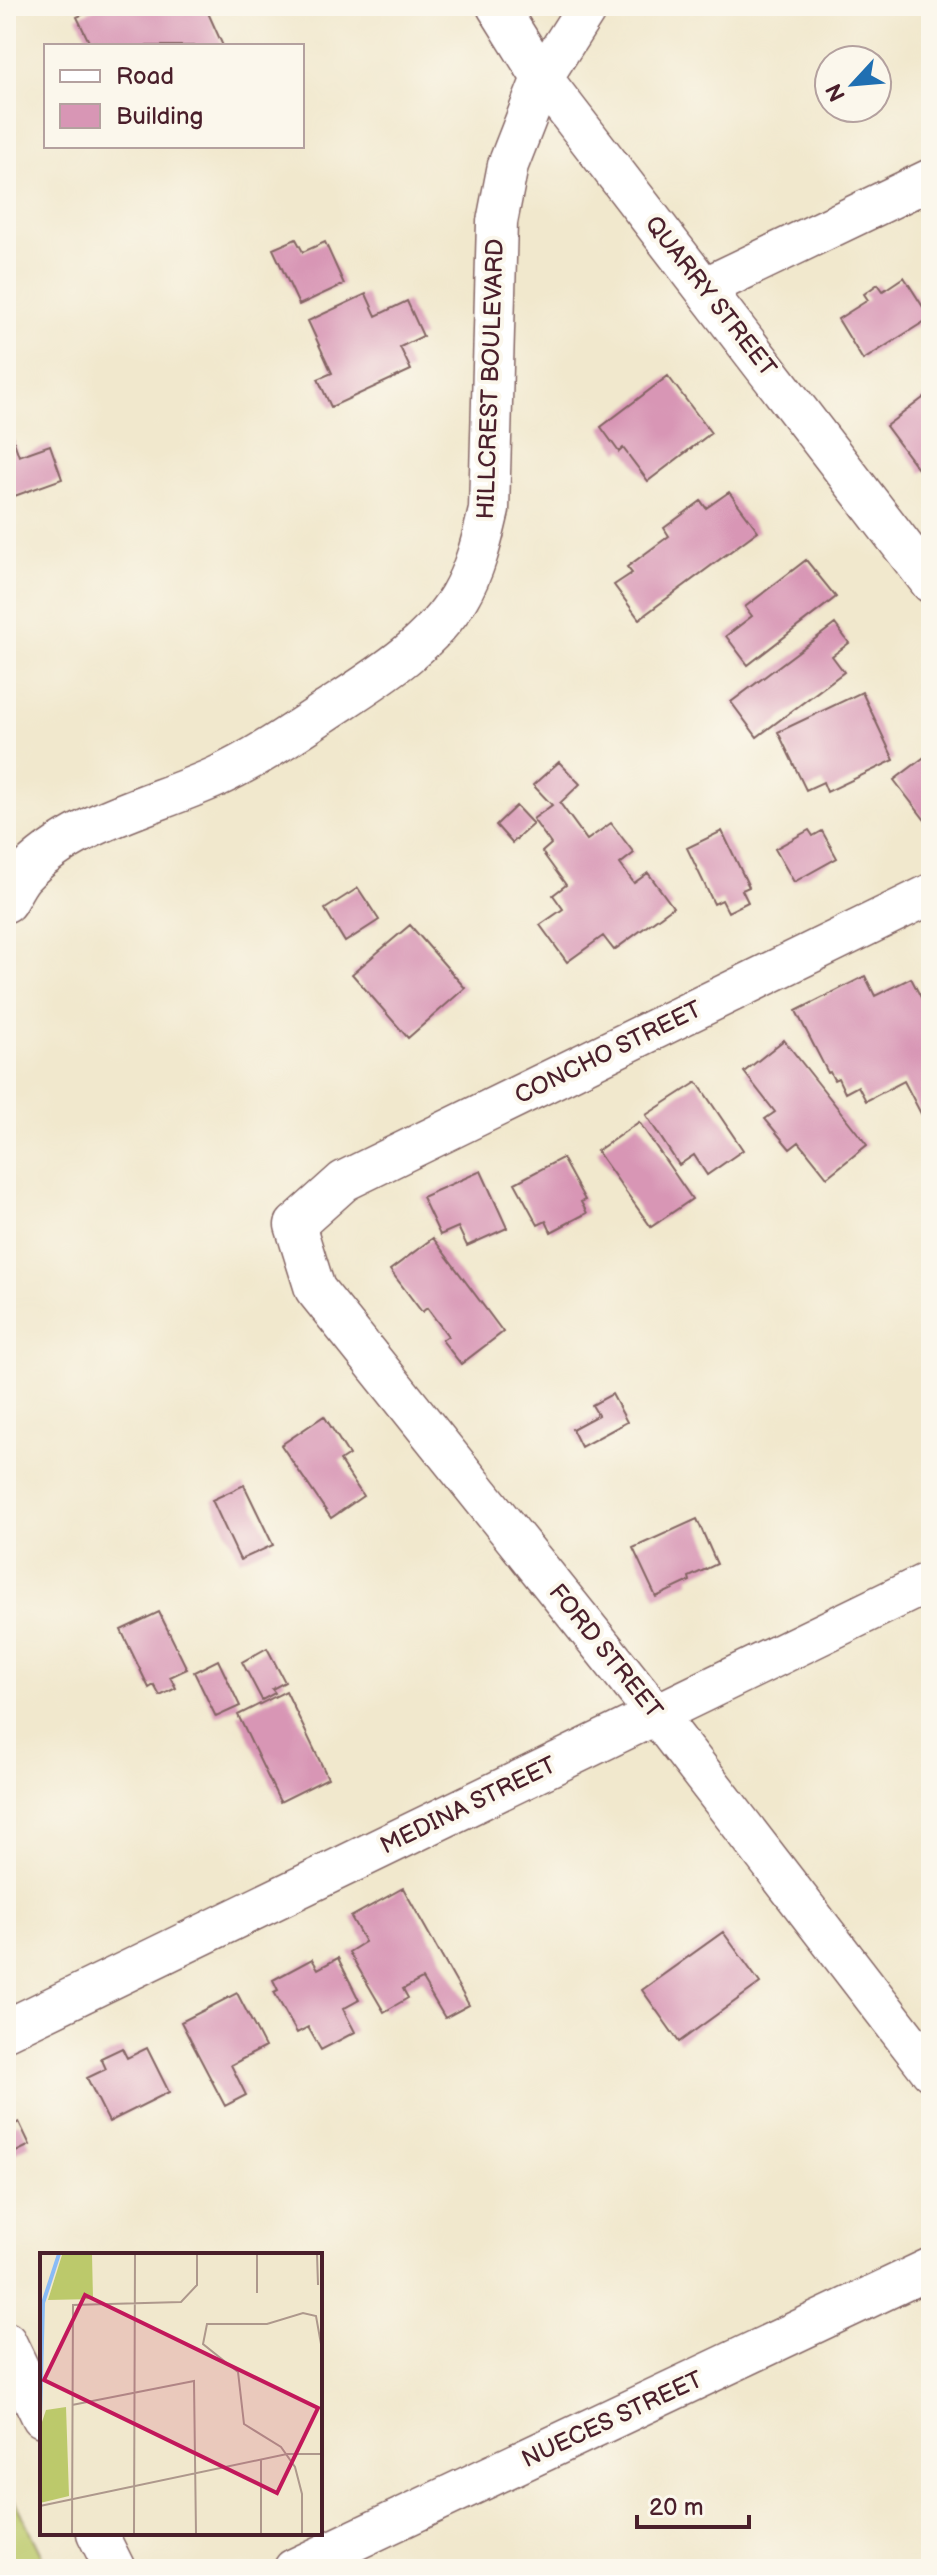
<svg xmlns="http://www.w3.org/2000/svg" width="937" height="2575" font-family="'Balsamiq Sans',sans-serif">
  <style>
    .green { fill: #bcc96b; stroke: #83744b; stroke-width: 2 }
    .building { fill: #d896b5 }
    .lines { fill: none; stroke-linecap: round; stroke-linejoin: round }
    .minor-casing { stroke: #846564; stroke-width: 43 }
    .minor { stroke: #fff; stroke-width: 40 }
    .labels { text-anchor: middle; stroke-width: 8; stroke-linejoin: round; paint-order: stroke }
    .street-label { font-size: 24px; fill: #4a1f2b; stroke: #fbf7ec }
    .inset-river { fill: none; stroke: #89bbf6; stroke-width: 4 }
    .inset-road { fill: none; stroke: #ae988c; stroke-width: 2 }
    .view { fill: #c2185b; fill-opacity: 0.15; stroke: #c2185b; stroke-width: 4 }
    .inset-edge { fill: none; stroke: #4a1f2b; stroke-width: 4 }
  </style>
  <rect width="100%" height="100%" fill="#fbf7ec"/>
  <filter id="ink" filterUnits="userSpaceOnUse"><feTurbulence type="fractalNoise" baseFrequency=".0125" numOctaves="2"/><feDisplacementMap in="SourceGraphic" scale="16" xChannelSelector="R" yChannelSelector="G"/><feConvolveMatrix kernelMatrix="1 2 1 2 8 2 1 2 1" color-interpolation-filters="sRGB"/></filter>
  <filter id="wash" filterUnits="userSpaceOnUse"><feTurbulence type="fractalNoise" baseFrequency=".006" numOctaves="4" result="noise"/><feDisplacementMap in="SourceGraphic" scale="32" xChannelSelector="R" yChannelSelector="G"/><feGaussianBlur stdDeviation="1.8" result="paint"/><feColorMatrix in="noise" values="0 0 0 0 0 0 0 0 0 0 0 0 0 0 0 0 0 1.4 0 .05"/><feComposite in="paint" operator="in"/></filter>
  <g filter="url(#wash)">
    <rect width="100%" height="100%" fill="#f1e8cd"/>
    <path class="green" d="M6 2485H7L48 2569H6Z"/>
    <g id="blocks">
      <path class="building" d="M101 6H205L223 46H91L77 17Z
        M296 239 303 252 325 242 344 284 299 305 273 249Z
        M904 277 930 318 863 360 838 319 868 300 864 294 878 284 883 291Z
        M366 294 376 316 407 301 423 336 400 347 411 370 331 407 318 379 332 373 308 321Z
        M668 376 711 433 648 481 623 448 619 452 601 427Z
        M931 392V466L921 473 886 426Z
        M6 419 19 456 50 445 62 479 6 499Z
        M729 492 758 531 639 619 614 585 632 573 627 567 669 536 664 528 701 501 706 508Z
        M806 560 836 597 748 665 726 636 752 616 745 607Z
        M835 624 849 643 832 656 844 672 757 737 731 702Z
        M862 692 894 760 827 792 823 782 806 790 778 732Z
        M931 752V828L894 780Z
        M559 762 580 784 560 803 587 840 611 823 634 853 620 864 634 883 648 873 673 907 614 950 603 936 567 962 540 925 563 909 553 895 566 885 542 852 551 844 533 819 552 805 533 785Z
        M516 806 533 824 512 843 496 825Z
        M809 830 813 836 822 831 837 858 794 882 775 849Z
        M722 831 749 887 742 890 748 902 728 912 722 900 714 904 687 848Z
        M358 888 379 920 345 942 325 909Z
        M410 925 465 988 408 1038 352 974Z
        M865 976 875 996 911 978 931 1017V1133L904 1081 866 1101 858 1086 845 1093 838 1078 834 1080 830 1072 828 1073 796 1011Z
        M784 1040 867 1145 827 1177 799 1142 790 1149 765 1119 775 1112 744 1072Z
        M697 1082 743 1150 707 1175 694 1155 679 1165 646 1115Z
        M639 1122 692 1199 651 1227 597 1151Z
        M562 1158 585 1200 581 1202 587 1213 551 1232 546 1221 538 1225 515 1183Z
        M481 1171 507 1228 467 1246 458 1227 440 1235 422 1197Z
        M433 1238 503 1332 461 1364 442 1340 448 1336 427 1308 422 1312 390 1270Z
        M612 1394 627 1422 581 1447 572 1429 598 1415 592 1405Z
        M324 1416 349 1455 340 1461 363 1496 331 1518 281 1445Z
        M244 1485 273 1545 240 1560 212 1500Z
        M697 1519 717 1564 689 1577 690 1581 656 1597 633 1548Z
        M159 1612 187 1669 170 1677 176 1688 160 1696 154 1685 149 1688 121 1630Z
        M267 1648 285 1682 272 1689 275 1693 262 1700 242 1662Z
        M218 1660 240 1706 216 1717 194 1672Z
        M286 1691 328 1778 280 1802 238 1715Z
        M403 1888 469 2005 445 2018 422 1979 403 1989 408 1998 384 2012 349 1952 365 1942 351 1917Z
        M723 1932 760 1983 679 2042 642 1990Z
        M338 1958 359 2000 343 2009 355 2032 321 2050 308 2027 297 2033 274 1992 278 1990 273 1980 312 1959 318 1969Z
        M237 1993 265 2047 231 2065 246 2095 225 2106 181 2022Z
        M122 2048 127 2058 147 2048 169 2092 109 2122 87 2078 106 2069 101 2058Z
        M19 2122 30 2145 6 2157V2129Z"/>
    </g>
  </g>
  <g filter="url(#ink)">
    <use href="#blocks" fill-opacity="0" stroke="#846564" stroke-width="2"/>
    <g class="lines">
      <defs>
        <path id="minor" d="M497 6 542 78 931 583
          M704 288 931 179
          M931 894 344 1181 295 1225 315 1289 656 1714 931 2071
          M6 902C11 894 16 883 22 876 72 822 152 806 216 777 255 759 290 735 326 711 373 680 429 647 459 597 475 570 482 540 489 510L497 222 508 165 542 78 588 6
          M6 2030 931 1581
          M6 2342 42 2417
          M97 2533 115 2569
          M294 2569 931 2268"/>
      </defs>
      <use href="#minor" class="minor-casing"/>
      <use href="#minor" class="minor"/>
    </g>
  </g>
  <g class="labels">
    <g class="street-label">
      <text transform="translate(711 296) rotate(52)" y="8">QUARRY STREET</text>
      <text transform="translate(490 379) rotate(-88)" y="8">HILLCREST BOULEVARD</text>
      <text transform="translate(608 1052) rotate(-26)" y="8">CONCHO STREET</text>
      <text transform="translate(606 1651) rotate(51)" y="8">FORD STREET</text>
      <text transform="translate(468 1805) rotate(-26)" y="8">MEDINA STREET</text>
      <text transform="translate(612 2419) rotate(-25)" y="8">NUECES STREET</text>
    </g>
  </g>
  <g transform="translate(40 2253)">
    <rect width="282" height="282" fill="#f1e8cd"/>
    <path d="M52 1 53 46 8 47 22 2ZM26 154 29 243 0 250V175L6 157Z" fill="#bcc96b"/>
    <path class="inset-river" d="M0 164 3 50 19 1"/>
    <path class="inset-road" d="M217 1V40M277 1 278 32M32 152 154 128 156 281M0 253 247 201H280M32 281 33 52 141 49 157 32V1M94 281 95 1M221 281V207M262 281V241L255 214 241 194 204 171 198 119 163 91 167 71H227L263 60 276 63 281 91V201"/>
    <path class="view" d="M45 42 278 155 237 240 4 127Z"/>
    <rect width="282" height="282" class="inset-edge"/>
  </g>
  <rect width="937" height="2575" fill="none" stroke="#fbf7ec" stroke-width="32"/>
  <rect x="44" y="44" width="260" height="104" fill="#fbf7ec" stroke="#b4a19f" stroke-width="2"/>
  <rect x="60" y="70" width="40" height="12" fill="#ffffff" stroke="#b4a19f" stroke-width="2"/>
  <text x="116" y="84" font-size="24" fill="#4a1f2b">Road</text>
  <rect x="60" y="104" width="40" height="24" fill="#d896b5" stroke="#b4a19f" stroke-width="2"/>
  <text x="116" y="124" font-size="24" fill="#4a1f2b">Building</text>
  <g transform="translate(853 84) rotate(244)"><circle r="38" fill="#fbf7ec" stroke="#b4a19f" stroke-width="2"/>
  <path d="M0-6L14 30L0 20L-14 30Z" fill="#1f6fb2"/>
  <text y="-12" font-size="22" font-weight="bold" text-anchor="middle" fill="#4a1f2b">N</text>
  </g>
  <path d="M637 2515v12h112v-12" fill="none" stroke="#4a1f2b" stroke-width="4"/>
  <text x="649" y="2515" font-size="24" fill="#4a1f2b" stroke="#fbf7ec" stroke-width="6" paint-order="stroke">20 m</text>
</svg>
